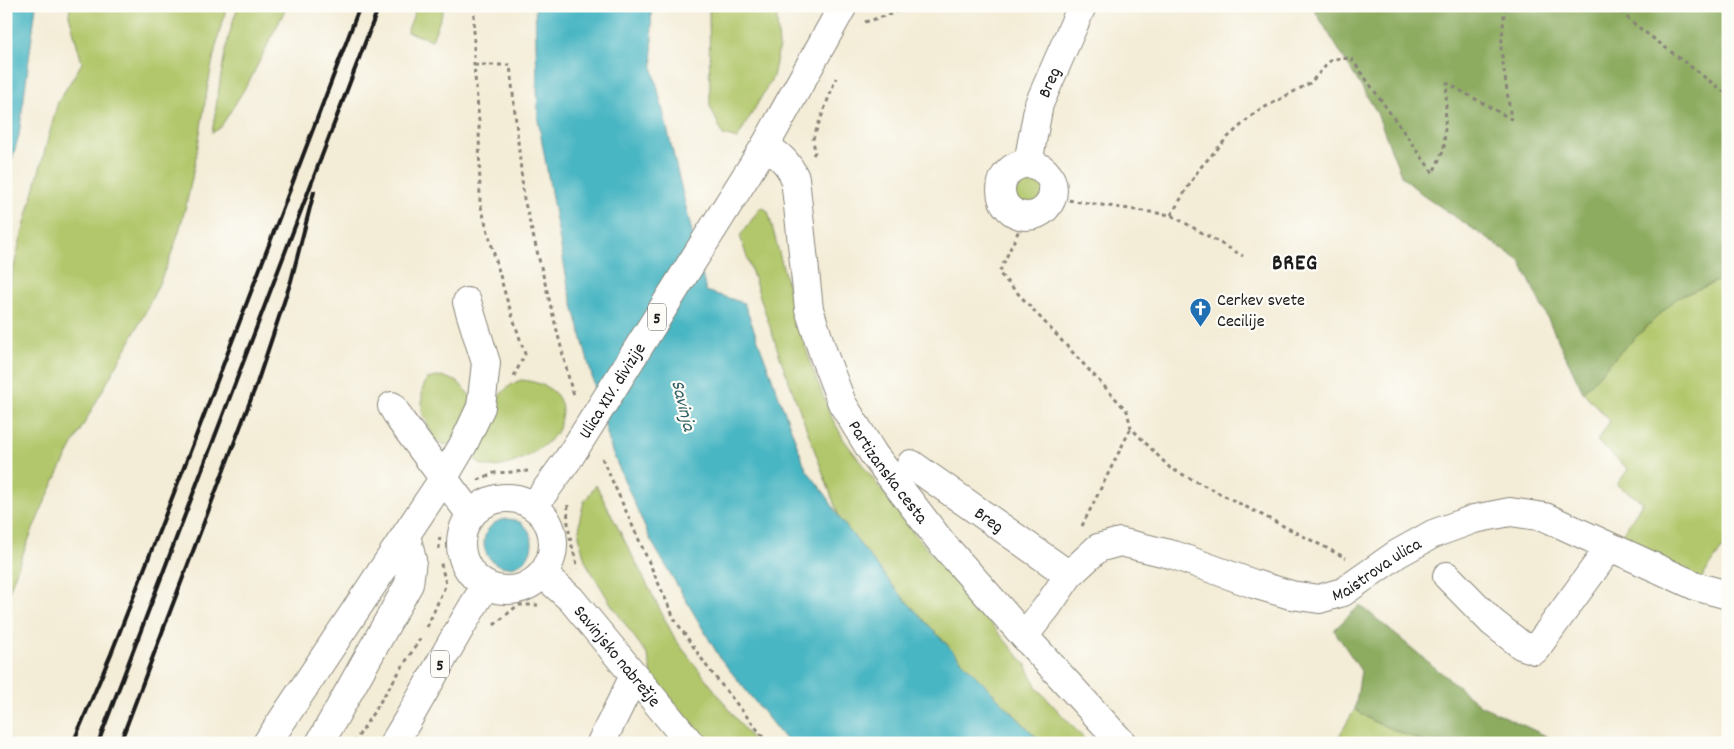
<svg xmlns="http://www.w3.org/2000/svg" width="1734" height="749" font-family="Dekko,sans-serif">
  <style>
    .green { fill: #b2c76c; stroke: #677244 }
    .forest { fill: #8dac60; stroke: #54643e }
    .water { fill: #49b6c3; stroke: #326970 }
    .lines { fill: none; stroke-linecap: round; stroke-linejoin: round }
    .minor-casing { stroke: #888479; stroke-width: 30 }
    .major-casing { stroke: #888479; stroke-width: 30 }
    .path { stroke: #888479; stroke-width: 3; stroke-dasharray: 4 4; stroke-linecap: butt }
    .minor { stroke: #fff; stroke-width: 28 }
    .major { stroke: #fff; stroke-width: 28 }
    .rail { stroke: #1c1c1c; stroke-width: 4 }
    .major-bridge-casing { stroke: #888479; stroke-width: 30; stroke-linecap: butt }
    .major-bridge { stroke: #fff; stroke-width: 28 }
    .labels { text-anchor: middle; stroke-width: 4.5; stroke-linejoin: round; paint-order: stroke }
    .shield { fill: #fdfcf7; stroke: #605f5e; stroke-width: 1 }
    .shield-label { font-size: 16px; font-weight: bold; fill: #1c1c1c }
    .street-label { font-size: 18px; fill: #1c1c1c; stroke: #fdfcf7 }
    .poi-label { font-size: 18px; fill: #1c1c1c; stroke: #fdfcf7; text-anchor: start }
    .water-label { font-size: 19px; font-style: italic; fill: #306167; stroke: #fdfcf7 }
    .district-label { font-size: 22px; font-weight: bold; letter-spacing: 1px; fill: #1c1c1c; stroke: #fdfcf7 }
  </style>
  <rect width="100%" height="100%" fill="#fdfcf7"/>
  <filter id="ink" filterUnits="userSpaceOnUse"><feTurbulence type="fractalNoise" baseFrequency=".02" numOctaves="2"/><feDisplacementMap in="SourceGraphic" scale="10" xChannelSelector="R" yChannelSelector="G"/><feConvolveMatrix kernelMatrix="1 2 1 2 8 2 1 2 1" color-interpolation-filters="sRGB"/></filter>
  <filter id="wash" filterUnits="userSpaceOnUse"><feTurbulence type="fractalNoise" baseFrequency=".0096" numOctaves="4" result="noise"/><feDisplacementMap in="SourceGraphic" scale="20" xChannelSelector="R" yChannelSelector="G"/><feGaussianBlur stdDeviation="1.12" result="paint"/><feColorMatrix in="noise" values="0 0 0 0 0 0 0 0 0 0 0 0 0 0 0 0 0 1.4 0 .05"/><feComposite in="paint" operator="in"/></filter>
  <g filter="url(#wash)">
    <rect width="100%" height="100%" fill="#f3ecd6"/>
    <path class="green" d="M70 6H227C200 89 201 179 169 260 142 328 101 389 68 454 44 501 23 550 6 600V302L19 245 58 102 82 63 69 15Z
      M238 6H287L250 80 220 128 212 133C219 91 223 47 238 6Z
      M417 6H445L432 40 407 32Z
      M709 6H776L779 47 773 77 737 139 723 135 710 106Z
      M1009 190a18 18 0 1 1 36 0a18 18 0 1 1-36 0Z
      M761 207 768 211 792 302 811 365 831 416 844 440 913 532 1026 665 1037 688 1088 743H1042L976 676 897 591 840 519 780 357 740 236Z
      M1728 278V540L1701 579 1618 540 1643 502 1617 485 1628 469 1597 441 1610 421 1583 392 1618 354 1677 298 1715 282Z
      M442 376 458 382 472 398 457 441 445 445 434 439 422 411V390L427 379Z
      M521 380C542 382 567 392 561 418 560 421 560 426 559 429 548 450 482 488 471 452 481 427 494 389 521 380Z
      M596 485 675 639 755 743H707L652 675 648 656 611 604 585 561 579 536 580 517 584 502Z
      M1355 709 1372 721 1427 743H1335Z"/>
    <path class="forest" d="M1312 6H1728V278L1715 282 1677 298 1618 354 1583 392 1520 261 1422 194 1402 177 1376 111Z
      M1360 605 1480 705 1561 743H1427L1372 721 1355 709 1361 671 1334 630Z"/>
    <path class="water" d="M6 6H36L19 135 6 180Z
      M535 6H651L653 69 706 291 744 303 806 469 826 495 840 519 897 591 976 676 1042 743H788L720 658 650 539 612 452 568 286 538 120Z
      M484 543a24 24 0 1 1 48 0a24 24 0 1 1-48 0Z"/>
  </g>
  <g filter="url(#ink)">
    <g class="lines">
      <defs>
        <g id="minor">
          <path id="s1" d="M765 146C779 155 788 162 795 178L809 309 824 356 842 403 874 455 941 542 1024 636 1122 743"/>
          <path id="s2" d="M1028 163 1039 104 1082 6"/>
          <circle cx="1027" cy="190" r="26"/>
          <path d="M392 406 401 421 471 515"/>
          <path id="s3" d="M911 464 1069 575"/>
          <path id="s4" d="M543 574 571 599 690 743"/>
          <path d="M1447 576 1492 622 1521 645 1535 650 1610 547"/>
          <path id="s5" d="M1024 636 1047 607 1069 575 1098 548 1120 542 1174 555 1254 584 1291 595 1319 599 1343 592 1397 554 1433 534 1474 519 1510 512 1545 517 1698 587 1728 595"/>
          <path d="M267 743 443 479 463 445 481 407 486 363 467 302"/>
          <path d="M320 743 409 584 412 560 406 535"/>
          <path d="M601 743 634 676"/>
        </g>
        <path id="major" d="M746 176 765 146 843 6
          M461 544a46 46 0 1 1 92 0a46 46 0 1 1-92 0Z
          M534 506 569 458
          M394 743C426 691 453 637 486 585"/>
      </defs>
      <use href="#minor" class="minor-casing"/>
      <use href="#major" class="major-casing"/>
      <path class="path" d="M474 6V65L479 121 480 203 506 297 525 354 513 378
        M1615 6 1633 23 1728 95
        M865 22 894 13 906 6
        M474 65H510L524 199 571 387 575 397
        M813 155 815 152 813 139 836 78
        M1053 198 1171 215 1243 256
        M1171 215 1199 169 1228 137 1256 112 1310 83 1332 59 1351 58 1433 173 1444 149 1447 83 1511 119 1501 49 1505 6
        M1025 217 999 273 1127 411 1131 428 1170 468 1346 558
        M602 458 675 620 708 668 768 743
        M478 480 494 473 528 471
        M568 505C566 527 572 547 578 568
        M1082 526 1131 428
        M439 549 440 533
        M494 625 518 605H538
        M427 627 446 584 440 560
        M354 743 420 639"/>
      <use href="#minor" class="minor"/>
      <use href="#major" class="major"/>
      <path class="rail" d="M73 743 111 654 188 457 360 6
        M98 743 379 6
        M120 743 257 383 291 281 314 192"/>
      <defs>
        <g id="major-bridge">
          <path id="s6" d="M569 458 746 176"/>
        </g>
      </defs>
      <use href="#major-bridge" class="major-bridge-casing"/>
      <use href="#major-bridge" class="major-bridge"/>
    </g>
  </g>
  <defs>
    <symbol id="church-pin" viewBox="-11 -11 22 30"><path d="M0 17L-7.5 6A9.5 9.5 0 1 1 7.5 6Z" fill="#1f6fb2" stroke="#fdfcf7"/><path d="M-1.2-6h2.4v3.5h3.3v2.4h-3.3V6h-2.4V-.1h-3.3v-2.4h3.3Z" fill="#fff"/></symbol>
  </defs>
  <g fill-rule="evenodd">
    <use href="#church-pin" x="1188" y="296" width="25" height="34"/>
  </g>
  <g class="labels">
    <g class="shield">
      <rect x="648" y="303.5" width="18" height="27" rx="4"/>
      <rect x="431" y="650.5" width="18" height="27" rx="4"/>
    </g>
    <g class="shield-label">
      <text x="657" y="323">5</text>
      <text x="440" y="670">5</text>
    </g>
    <g class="street-label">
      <text dy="6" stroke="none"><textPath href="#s2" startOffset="84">Breg</textPath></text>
      <text dy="6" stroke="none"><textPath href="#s6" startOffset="80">Ulica XIV. divizije</textPath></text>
      <text dy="6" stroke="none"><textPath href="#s1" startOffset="359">Partizanska cesta</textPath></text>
      <text dy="6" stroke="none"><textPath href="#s3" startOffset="96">Breg</textPath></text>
      <text dy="6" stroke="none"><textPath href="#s5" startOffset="411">Maistrova ulica</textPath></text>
      <text dy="6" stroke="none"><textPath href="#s4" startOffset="111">Savinjsko nabrežje</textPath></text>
    </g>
    <g class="poi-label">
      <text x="1217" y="305">Cerkev svete<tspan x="1217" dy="21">Cecilije</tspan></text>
    </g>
    <g class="water-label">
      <text transform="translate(685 405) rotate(76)" y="7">Savinja</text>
    </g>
    <g class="district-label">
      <text x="1295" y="269">BREG</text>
    </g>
  </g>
  <rect width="1734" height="749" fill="none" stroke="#fdfcf7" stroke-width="25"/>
</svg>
